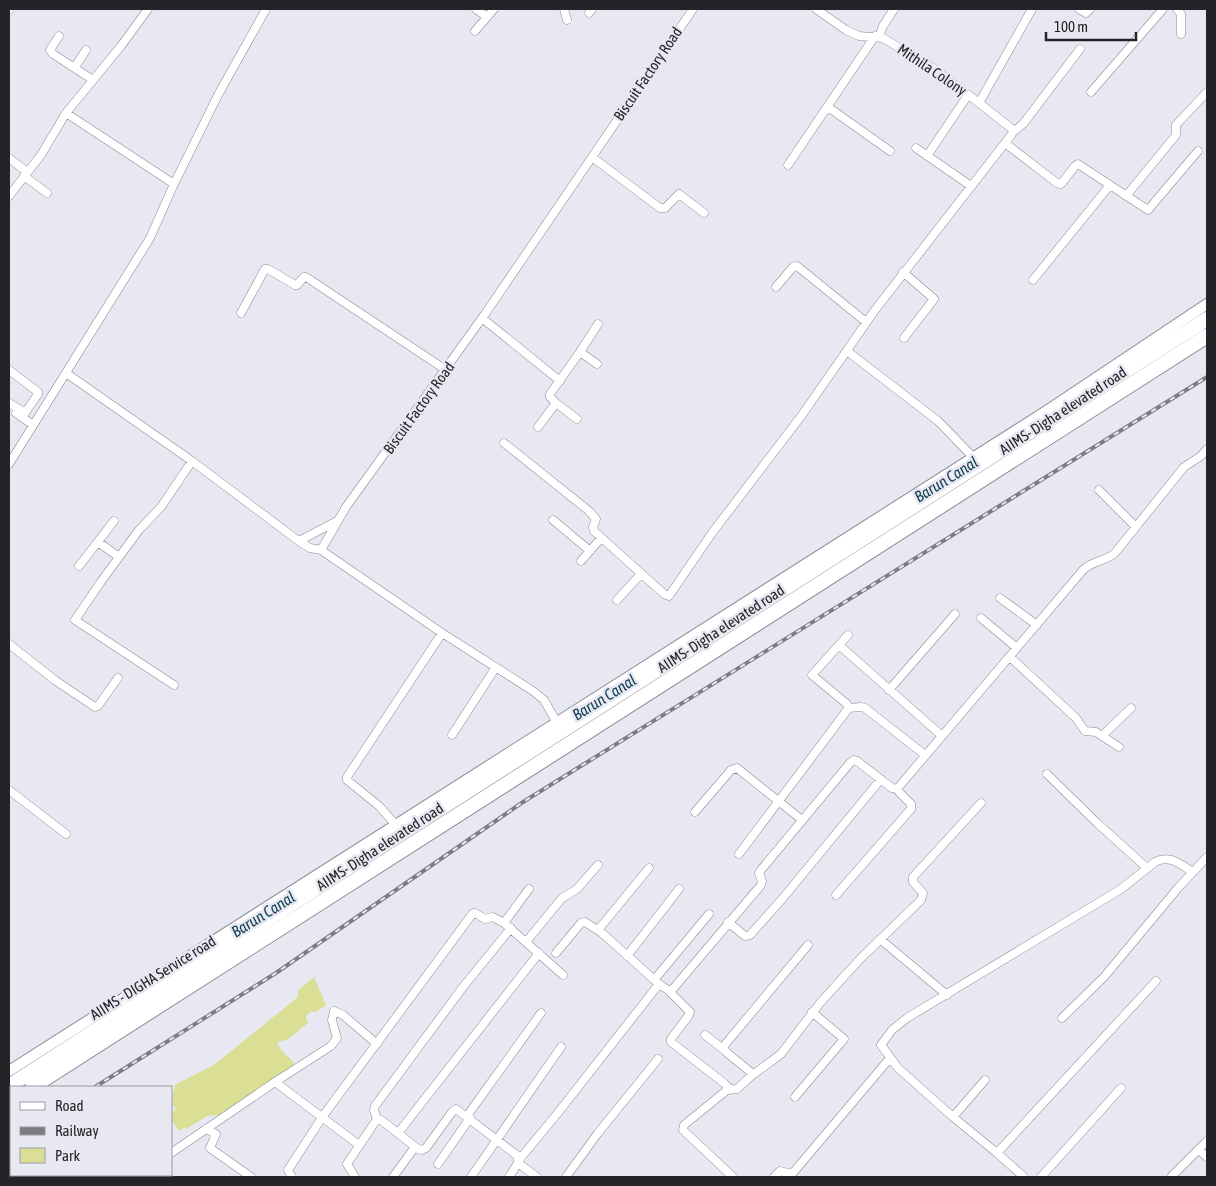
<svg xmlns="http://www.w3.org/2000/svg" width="1216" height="1186" font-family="'Asap Condensed',sans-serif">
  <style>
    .green { fill: #dbdf95 }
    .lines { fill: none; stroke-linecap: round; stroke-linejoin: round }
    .canal { stroke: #45acd7; stroke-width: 6 }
    .street-casing { stroke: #8a8a94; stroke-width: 9 }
    .secondary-casing { stroke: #8a8a94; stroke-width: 12 }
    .highway-casing { stroke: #8a8a94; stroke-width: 16 }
    .street { stroke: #fff; stroke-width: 8 }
    .secondary { stroke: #fff; stroke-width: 10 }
    .highway { stroke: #fff; stroke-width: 14 }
    .rail-casing { stroke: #7c7c83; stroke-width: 4 }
    .rail { stroke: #e8e8f2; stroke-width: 2; stroke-dasharray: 5.5; stroke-linecap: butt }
    .labels { text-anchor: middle; stroke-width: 5; stroke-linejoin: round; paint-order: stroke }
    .street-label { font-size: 15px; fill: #242428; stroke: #e8e8f2 }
    .water-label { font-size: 16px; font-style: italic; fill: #103d50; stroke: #e8e8f2 }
  </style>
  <rect width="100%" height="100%" fill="#e8e8f2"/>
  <path class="green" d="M314 977 326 1005 316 1012H310L306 1017 308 1023 287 1040 277 1042C281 1053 289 1055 295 1065L220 1115 207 1116 186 1129 185 1127 179 1131 171 1120V1113L176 1109 171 1103 175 1085 215 1064 298 997V990Z"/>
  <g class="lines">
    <path class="canal" d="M414 834 711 645"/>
    <defs>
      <path id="street" d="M476 9 487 17
        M564 9 567 20
        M816 9 846 30 859 36 883 38 933 68 979 103 1032 9
        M1079 9 1086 13 1090 9
        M1177 9 1181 14V34
        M9 10V9
        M589 13 592 9
        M475 31 494 9
        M59 36 50 50 53 54 93 80
        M879 36 883 26 894 9
        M75 67 86 50
        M1091 92 1163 9
        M828 107 890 151
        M66 113 174 184
        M1013 132 1023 124 1080 49
        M1005 143 1057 183 1061 184 1075 166 1078 164 1148 210 1198 151
        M916 148 971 186
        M927 156 968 95
        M592 157 660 208H665L679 194 704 213
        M9 158 27 172
        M788 165 875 36
        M24 176 47 193
        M9 196 41 155 66 113 121 46 148 9
        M1126 196 1176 135V125L1207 92
        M903 272 934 299 904 338
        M1033 280 1110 185
        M776 287 793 267 797 266 866 322
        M241 313 265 269H268L295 285H297L304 277H306L446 370
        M482 318 560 381
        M847 351 938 421 972 456
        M580 352 598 324
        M9 370 38 392V394L25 413 9 403
        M66 373 192 461 300 542 310 548 321 550 346 507 485 314 693 9
        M556 403 577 419
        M16 413 33 425
        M538 427 556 403 550 397V394L580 352 597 364
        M504 443 589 511 596 519 593 527 594 531 664 594 669 596 712 533 802 415 875 310 1012 134 1013 131 1011 128 979 103
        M9 464 150 238 174 184 218 95 266 9
        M1099 490 1136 527
        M553 520 590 551
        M299 541 337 521
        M98 542 119 557
        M321 550 442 633 533 691 544 700 556 721
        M581 561 601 538
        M79 566 114 521
        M1000 598 1037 625
        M617 600 641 574
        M981 618 1017 648
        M9 644 56 681 95 707 98 706 118 678
        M839 645 941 735
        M1010 657 1076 718 1085 731 1096 732 1119 747
        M174 685 75 620 100 583 139 530 161 507 192 461
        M889 690 955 614
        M848 708 861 707 865 708 925 755
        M452 735 496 667
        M1102 736 1131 708
        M1047 774 1096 822 1147 868
        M9 790 66 834
        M695 812 731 770 737 768 802 820
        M396 825 379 806 347 780V777L442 633
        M739 854 848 709 847 704 812 675 848 635
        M836 895 911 809V804L896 789
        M728 922 745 936 750 935 783 898 881 779
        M504 923 529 889
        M598 930 649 868
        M880 939 947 995
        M526 942 562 898 577 889 598 865
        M556 953 581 923 585 922 602 933 659 984 668 990H672L761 885 762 881 759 873 761 870 850 763 854 760 857 761 892 788 897 789 1083 570C1092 561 1106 561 1115 553L1184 467 1201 456 1207 449
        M627 956 679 889
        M654 980 709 914
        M1156 981 997 1153 953 1117 898 1068 881 1045 892 1030 907 1018 1121 889 1155 862C1170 854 1181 865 1193 872
        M668 990 690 1012 689 1015 671 1039V1042L724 1083 730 1089
        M1062 1018 1104 977 1178 888 1207 857
        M705 1035 723 1049
        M753 1074 726 1052 723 1047 808 945
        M275 1082 359 1145
        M795 1097 844 1039 812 1012
        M467 1116 541 1013
        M953 1117 985 1080
        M377 1119 374 1110 375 1106 463 987 511 928
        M206 1129 216 1134 210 1148 251 1177
        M398 1133 539 953
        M1199 1150 1207 1157
        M171 1153 275 1082 331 1046 337 1038 332 1020 334 1011 343 1015 377 1044
        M997 1153 1024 1177
        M519 1160 557 1114 659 984
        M518 1163 537 1177
        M438 1164 470 1118
        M134 1177 138 1175
        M292 1177 288 1170 323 1116 473 913H475L485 919 493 917 504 923 563 975
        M355 1177 347 1164 377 1119 381 1120 418 1149 422 1150 426 1148 452 1112 456 1109 518 1156V1163L509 1177
        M393 1177 415 1147
        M471 1177 561 1047
        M566 1177 598 1133 658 1059
        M733 1177 683 1130 684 1125 727 1090 737 1089 751 1076 781 1054 820 1003 861 958 921 900 923 893 913 882V877L981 803
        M774 1177 780 1171 792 1174 890 1058
        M1041 1177 1121 1088
        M1171 1177 1207 1141"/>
      <path id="secondary" d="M9 1071 1048 410 1207 304"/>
      <path id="highway" d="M9 1086 393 839 1207 319
        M32 1087 1207 336
        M9 1102 11 1100"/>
    </defs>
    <use href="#street" class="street-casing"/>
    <use href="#secondary" class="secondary-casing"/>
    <use href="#highway" class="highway-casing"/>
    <use href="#street" class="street"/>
    <use href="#secondary" class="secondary"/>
    <use href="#highway" class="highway"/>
    <defs>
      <path id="rail" d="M95 1087 276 973 523 802 1207 377
        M9 1147 11 1145"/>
    </defs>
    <use href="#rail" class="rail-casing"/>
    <use href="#rail" class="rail"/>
  </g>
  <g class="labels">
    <g class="street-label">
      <text transform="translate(932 70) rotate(34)" y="5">Mithila Colony</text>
      <text transform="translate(648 74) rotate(-56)" y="5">Biscuit Factory Road</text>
      <text transform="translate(419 408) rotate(-54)" y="5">Biscuit Factory Road</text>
      <text transform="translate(1063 411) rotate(-33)" y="5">AIIMS- Digha elevated road</text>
      <text transform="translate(721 629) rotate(-33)" y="5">AIIMS- Digha elevated road</text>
      <text transform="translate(380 847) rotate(-33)" y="5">AIIMS- Digha elevated road</text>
      <text transform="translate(153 978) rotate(-32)" y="5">AIIMS - DIGHA Service road</text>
    </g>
    <g class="water-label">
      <text transform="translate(946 479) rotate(-32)" y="6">Barun Canal</text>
      <text transform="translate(604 697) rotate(-32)" y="6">Barun Canal</text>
      <text transform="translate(263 914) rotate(-32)" y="6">Barun Canal</text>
    </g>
  </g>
  <rect width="1216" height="1186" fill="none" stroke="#242428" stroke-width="20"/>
  <rect x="10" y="1086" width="162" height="90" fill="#e8e8f2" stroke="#9a9aa1"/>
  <rect x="20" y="1102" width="25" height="8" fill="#ffffff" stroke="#9a9aa1"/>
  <text x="55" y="1111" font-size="15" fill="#242428">Road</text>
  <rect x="20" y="1127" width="25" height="8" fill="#7c7c83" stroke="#9a9aa1"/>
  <text x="55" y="1136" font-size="15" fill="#242428">Railway</text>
  <rect x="20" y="1148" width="25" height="15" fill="#dbdf95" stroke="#9a9aa1"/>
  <text x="55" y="1161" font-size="15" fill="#242428">Park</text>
  <path d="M1046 32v8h90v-8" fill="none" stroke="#242428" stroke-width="2.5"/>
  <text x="1054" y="32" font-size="15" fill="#242428" stroke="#e8e8f2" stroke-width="4" paint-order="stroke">100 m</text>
</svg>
